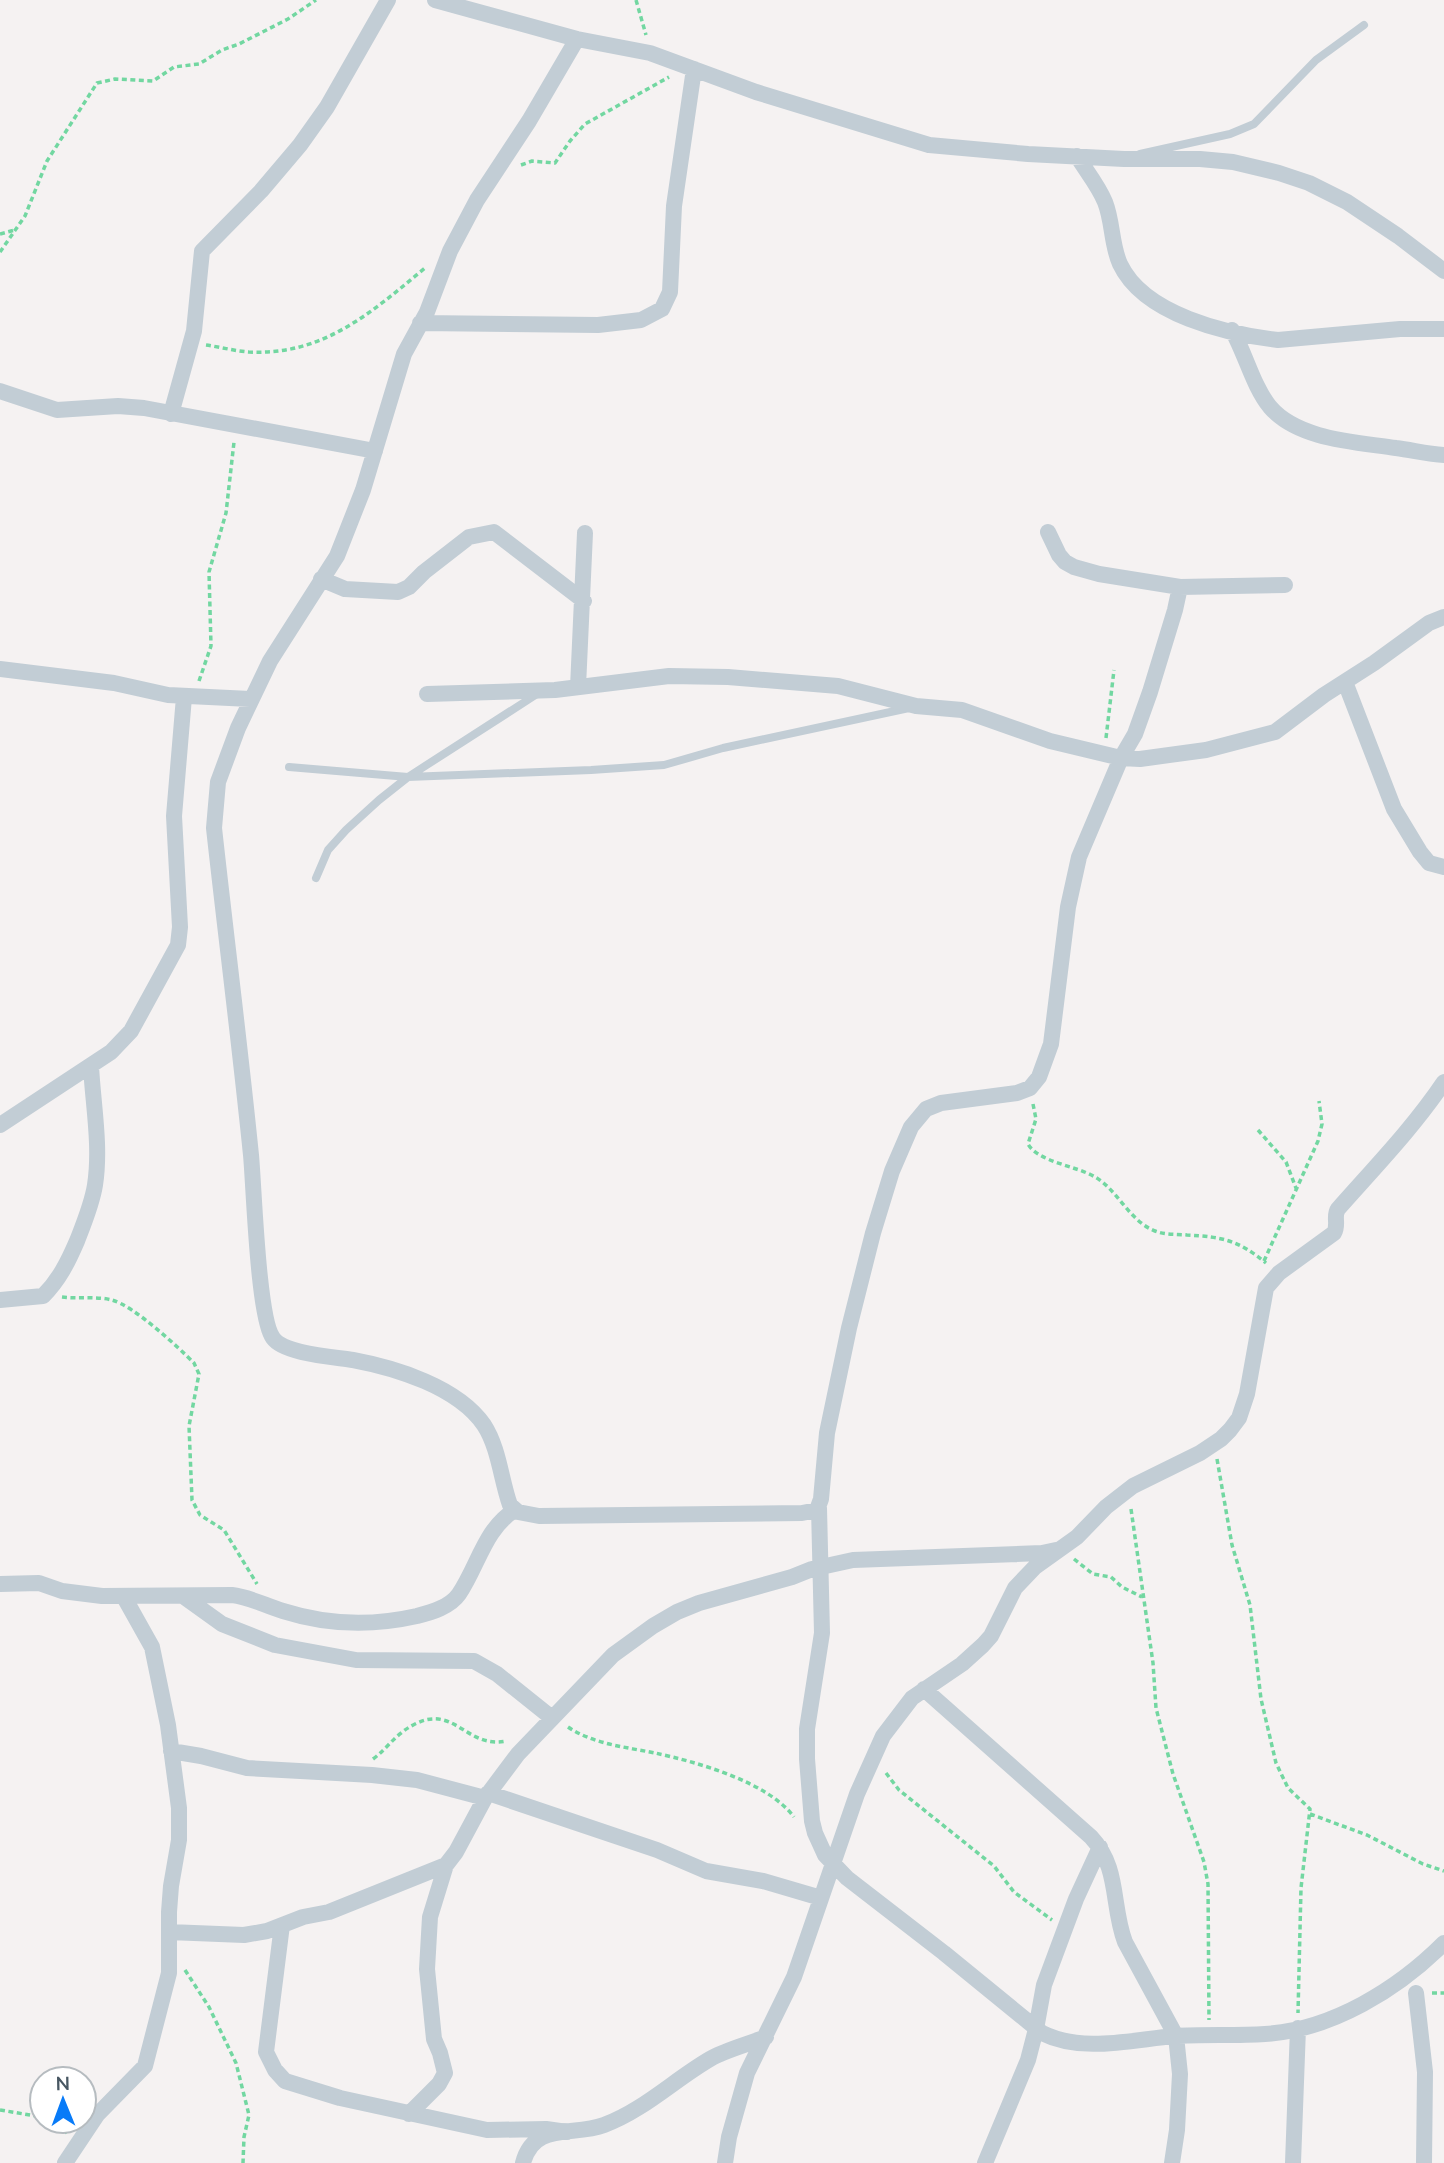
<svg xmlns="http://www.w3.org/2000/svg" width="1444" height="2163" font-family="Mulish,sans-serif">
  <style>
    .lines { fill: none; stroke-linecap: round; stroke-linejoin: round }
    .path { stroke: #72d7a1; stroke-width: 3.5; stroke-dasharray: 5 3.5; stroke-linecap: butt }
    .service { stroke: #c2cdd5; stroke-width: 8 }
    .minor { stroke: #c2cdd5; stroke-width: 16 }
  </style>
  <rect width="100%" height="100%" fill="#f5f2f2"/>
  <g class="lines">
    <path class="path" d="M636 0 646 35
      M521 165 532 161 555 163 570 141 585 124 669 77
      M0 234 15 230
      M0 252 25 216 47 161 97 83 115 79 153 81 174 67 199 64 222 50 239 44 288 19 316 0
      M206 345C220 347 235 351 249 352 323 356 372 312 425 268
      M199 681 211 646 209 572 226 513 234 442
      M1106 738 1114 670
      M1033 1104 1036 1119 1028 1144C1038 1162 1077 1166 1095 1177 1118 1190 1129 1221 1155 1231 1165 1235 1176 1234 1187 1235 1223 1237 1238 1240 1266 1263
      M1258 1130 1286 1162 1296 1188
      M1264 1261 1318 1141 1322 1124 1319 1101
      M62 1297C78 1299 96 1296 112 1300 134 1306 177 1346 194 1363L199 1374 189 1426 192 1500 200 1515 224 1530 257 1584
      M1217 1459 1232 1545 1250 1605 1261 1699 1276 1763 1288 1788 1310 1809 1301 1888 1298 2013
      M1131 1509 1153 1663 1156 1708 1173 1774 1204 1862 1208 1884 1209 2020
      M1074 1559 1093 1574 1111 1577 1122 1587 1142 1597
      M568 1727C593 1744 625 1747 655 1753 697 1762 768 1782 794 1817
      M373 1759C389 1747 395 1734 415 1724 455 1704 466 1749 506 1741
      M886 1773 899 1790 994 1866 1014 1892 1052 1920
      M1310 1814 1367 1835 1423 1864 1444 1871
      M185 1970 209 2007 236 2063 249 2115 244 2137 243 2163
      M1432 1993H1444
      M0 2110 42 2117
      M53 2121 67 2133"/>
    <path class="service" d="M1140 154 1230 134 1254 124 1316 60 1364 25
      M289 767 408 777 591 770 664 765 723 748 909 708
      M316 878 328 850 346 830 379 800 408 777 537 694"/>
    <path class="minor" d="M435 0 577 39 650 53 756 92 929 145 1028 154 1124 159H1200L1233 162 1279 173 1309 183 1347 202 1398 236 1444 271
      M577 39 529 121 477 200 450 251 427 312 404 354 363 490 337 556 270 661 238 728 218 782 214 828C226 937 240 1046 251 1155 254 1187 258 1319 273 1338 284 1354 335 1357 353 1360 396 1368 458 1387 484 1425 499 1448 501 1480 510 1505L518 1512 539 1516 802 1513 817 1510 821 1499 827 1433 849 1328 873 1233 892 1171 911 1127 926 1109 941 1103 1017 1093 1030 1088 1039 1077 1051 1044 1068 907 1079 857 1121 758 1135 734 1150 692 1175 610 1180 587
      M1077 156C1086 171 1098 185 1105 202 1113 222 1111 244 1120 264 1144 315 1227 334 1278 340L1400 329H1444
      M420 323 598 325 641 320 662 309 670 292 674 206 694 69
      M1232 330C1246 355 1253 386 1270 407 1298 440 1357 442 1396 448 1412 450 1428 454 1444 455
      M0 391 57 410 118 406 144 408 375 451
      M171 414 194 331 202 251 261 191 300 145 327 107 388 0
      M1048 532 1059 555 1065 562 1074 567 1099 574 1180 587 1285 585
      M321 579 345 589 398 592 409 587 424 572 469 537 494 532 584 601
      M0 669 114 683 168 695 250 699
      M1345 682 1394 809 1420 852 1429 863 1444 867
      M578 687 585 533
      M427 694 555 690 669 676 728 677 838 686 916 706 962 710 1050 741 1121 758 1140 759 1206 750 1275 732 1324 695 1374 663 1429 623 1444 617
      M0 1125 111 1052 131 1031 178 945 180 927 174 816 184 697
      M0 1300 43 1296C59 1280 68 1262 77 1241 84 1223 92 1204 95 1185 101 1146 93 1105 91 1066
      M819 1508 822 1633 807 1729V1759L812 1821 815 1833 825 1855 847 1878 944 1953 1042 2033C1082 2053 1131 2040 1174 2036 1204 2034 1235 2036 1265 2034 1332 2030 1398 1989 1444 1943
      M0 1584 39 1583 62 1591 102 1596 232 1595C250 1597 266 1606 283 1611 327 1625 373 1626 417 1616 432 1612 450 1607 459 1594 478 1566 485 1528 515 1510
      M183 1596 222 1624 275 1645 356 1660 474 1661 497 1674 552 1718
      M924 1689 1091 1837C1120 1868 1111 1905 1125 1942L1176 2036 1180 2074 1177 2130 1172 2163
      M171 1751 201 1756 247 1768 372 1775 417 1780 485 1798
      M488 1793 657 1850 706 1871 763 1881 821 1898
      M282 1925 266 2052 275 2070 285 2081 340 2098 487 2130 546 2129 567 2132
      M169 1932 244 1935 267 1931 303 1917 329 1912 446 1865 456 1852 485 1798 518 1754 613 1655 653 1626 677 1612 699 1603 792 1577 812 1569 853 1560 1042 1553 1056 1550
      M1416 1993 1425 2072 1424 2163
      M409 2114 439 2084 445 2073 440 2053 434 2039 427 1969 430 1917 446 1865
      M65 2163 97 2115 145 2066 169 1973V1912L171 1886 179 1840V1808L168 1725 152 1647 124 1597
      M523 2163C534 2121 573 2137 604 2125 644 2110 674 2080 710 2059 725 2050 749 2044 766 2037
      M725 2163 729 2137 747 2073 794 1977 857 1794 883 1736 912 1698 962 1664 983 1645 991 1636 1015 1588 1035 1567 1077 1537 1106 1507 1133 1486 1200 1453 1221 1439 1230 1430 1239 1418 1247 1394 1266 1288 1279 1273 1334 1233C1339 1225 1333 1216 1338 1209 1375 1167 1413 1128 1444 1082
      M985 2163 1028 2060 1036 2029 1044 1985 1076 1899 1100 1847
      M1293 2163 1298 2028"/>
  </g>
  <g transform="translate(63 2100) rotate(359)"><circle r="33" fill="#ffffff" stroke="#b6bcc0" stroke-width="2"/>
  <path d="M0-5L12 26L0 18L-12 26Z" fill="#087bf8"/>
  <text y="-10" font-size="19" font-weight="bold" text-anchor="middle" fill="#485762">N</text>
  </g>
</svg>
